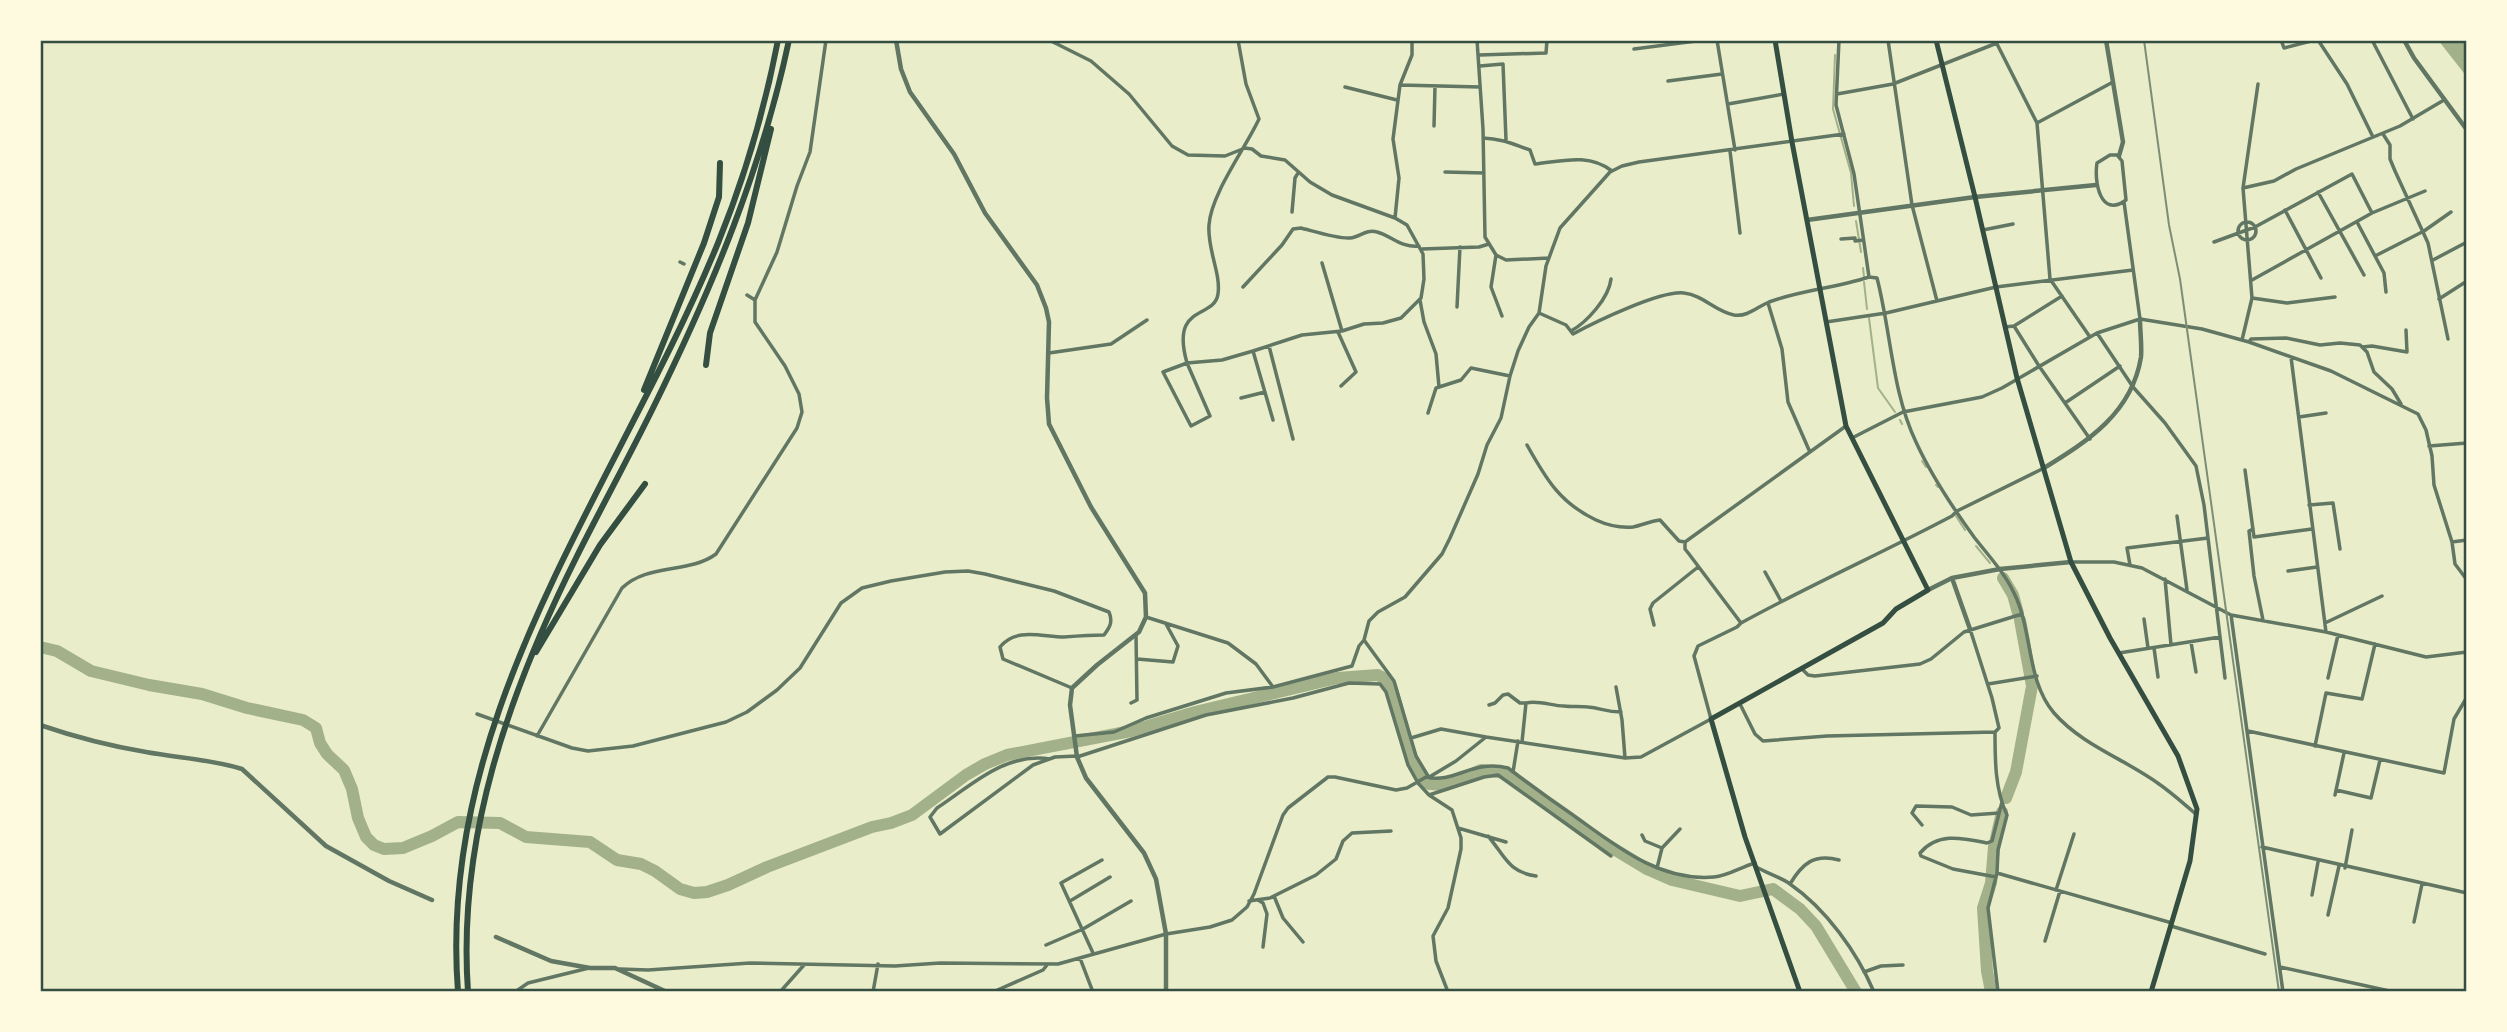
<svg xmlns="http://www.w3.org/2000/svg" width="2507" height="1032" font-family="'IBM Plex Serif',serif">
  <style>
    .water { fill: #a3b18a }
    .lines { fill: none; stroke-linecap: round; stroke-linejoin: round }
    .stream { stroke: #a3b18a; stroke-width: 2 }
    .river { stroke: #a3b18a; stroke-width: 12 }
    .minor { stroke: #617663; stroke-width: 3.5 }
    .tertiary { stroke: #617663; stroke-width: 4.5 }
    .primary { stroke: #344e41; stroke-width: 5 }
    .trunk { stroke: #344e41; stroke-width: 5 }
    .motorway { stroke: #344e41; stroke-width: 6 }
    .rail { stroke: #7c8e77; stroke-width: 2 }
    .neatline { fill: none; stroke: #344e41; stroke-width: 2.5 }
  </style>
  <rect width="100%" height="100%" fill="#e9edc9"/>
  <path class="water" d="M2438 40H2467V77Z"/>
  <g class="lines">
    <path class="stream" d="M1835 55 1833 109 1851 173 1854 206
      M1856 221 1861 252
      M1863 268 1864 277
      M1864 282 1867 309
      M1869 318 1878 388 1895 412
      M1900 420 1902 424
      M1922 461 1926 467
      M1936 485 1938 487
      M1956 516 1965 530
      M1976 546 1990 563"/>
    <path class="river" d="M2003 578 2013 595 2018 613
      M40 647 57 651 91 671 149 685 202 694 247 708 303 720 316 728 320 743 327 754 344 770 352 789 358 818 366 837 374 845 384 849 403 848 432 836 458 822 500 823 526 837 590 842 617 860 641 864 655 871 680 889 694 893 707 892 728 885 767 867 872 827 891 823 912 815 966 775 985 764 1007 755 1131 731 1195 712 1337 678 1378 675 1385 679 1391 686 1412 760 1417 771 1429 784 1446 785 1481 770 1507 773 1581 829 1647 869 1672 880 1740 896 1773 889 1800 909 1816 926 1856 992
      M2006 798 2016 772 2032 686 2020 620
      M1991 992 1987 971 1983 908 1991 883 1994 847 2002 812"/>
    <path class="minor" d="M1049 40 1091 61 1129 94 1172 146 1188 155 1225 156 1245 148 1252 149 1261 156 1285 160 1310 182 1332 195 1395 218 1407 225 1423 254 1424 279 1421 298 1401 318 1383 323 1364 324 1342 331 1302 335 1253 351 1273 420
      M1238 40 1246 84 1259 119C1245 149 1211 194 1209 225 1207 249 1221 273 1218 294 1214 320 1170 303 1187 363L1222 360 1253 351
      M1477 40 1483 129 1485 237 1496 255 1506 260 1549 258
      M1717 40 1735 150
      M1839 40 1836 105 1854 174 1869 277 1877 278C1891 332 1892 392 1916 442 1931 475 1953 508 1974 537 1988 555 2004 572 2014 593 2033 631 2026 680 2054 713 2083 746 2125 759 2159 784 2172 793 2184 804 2196 814
      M1888 40 1912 205 1937 301
      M1995 40 2037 123 2050 279 2090 337
      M2281 40 2284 48 2315 40
      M2318 40 2347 84 2373 137
      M2372 40 2413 119
      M1634 49 1704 40
      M1479 55 1546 53 1547 40
      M1480 66 1503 64 1506 140
      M1668 81 1722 74
      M1400 85 1412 55V40
      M1345 87 1397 100
      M1837 94 1893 84 1997 43
      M1728 104 1784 94
      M2037 123 2113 82
      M1434 126 1435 86
      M2383 134 2390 145V159L2395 171 2428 243 2448 339
      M1483 138C1503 139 1512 144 1530 150L1535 164C1562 161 1589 153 1612 171
      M1730 151 1740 233
      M2110 155H2117L2122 161 2126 200C2100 219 2094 181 2097 163Z
      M1445 172 1484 173
      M2243 188 2274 181 2296 169 2400 126 2444 100
      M2318 192 2364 275
      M2124 202 2140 319
      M2285 210 2321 278
      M1292 212 1295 178 1298 173
      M1395 218 1399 178 1393 139 1400 85 1480 87
      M2357 222 2384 273 2386 292
      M2238 231a9 9 0 1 1 18 0a9 9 0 1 1-18 0Z
      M1983 230 2013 224
      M1841 239 1855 238V241L1863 240
      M2214 242 2255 227 2352 174 2372 213
      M1422 249 1479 247 1489 244
      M1496 255 1491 287 1502 316
      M2375 256 2424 231 2451 212
      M2433 260 2467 242
      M680 262 684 264
      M1322 263 1342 331
      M2252 280 2372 213 2425 191
      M1243 287 1282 245 1293 229 1301 228C1313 231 1338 239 1350 238 1360 237 1366 229 1377 232 1392 236 1401 248 1419 246
      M747 295 755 300
      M2252 298 2287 303 2335 297
      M2439 299 2467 281
      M1420 300 1424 322 1436 354 1439 387
      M1768 303 1782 349 1788 402 1809 450
      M1457 307 1460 247
      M1539 313 1566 325 1573 334C1595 322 1661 290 1684 293 1703 295 1716 312 1734 315 1748 317 1757 307 1769 302 1801 290 1836 288 1869 277
      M1826 322 1886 313 1996 287 2133 270
      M2014 326 2062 296
      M2005 327 2014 326 2039 366 2090 439
      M1571 331C1587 322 1609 298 1611 279
      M1338 332 1356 372 1341 386
      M2097 333 2133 387 2165 423 2196 466 2204 505 2225 678
      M2242 340 2252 298 2243 188 2258 84
      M2249 342 2251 339 2286 338 2320 345 2340 343 2360 345 2367 352 2374 372 2392 389 2401 404
      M1269 346 1293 439
      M2362 347 2372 346 2407 352 2406 330
      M1049 353 1111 344 1147 320
      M2291 357 2326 632
      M1187 363 1210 416 1191 426 1163 372Z
      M1241 398 1265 392
      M2065 403 2120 366
      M1428 413 1436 388 1461 380 1471 368 1510 376
      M2299 417 2326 413
      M1852 438 1903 412 1982 397 2002 388 2097 333 2140 319 2202 329 2249 342 2331 371 2418 414 2426 430 2432 456 2434 485 2452 542 2455 564 2467 580
      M1527 445C1546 479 1560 503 1596 520 1607 525 1621 528 1633 527 1642 525 1651 521 1660 520L1679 541 1685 542
      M2429 446 2467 443
      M2245 470 2254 537 2312 529
      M2309 505 2333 503 2340 549
      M2177 516 2187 590
      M2253 529 2249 531 2254 576 2263 620
      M1685 542 1846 426
      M1685 542V549L1689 554 1741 623
      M2452 542 2467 540
      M2071 562H2114L2142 568 2231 615 2326 632 2426 657 2467 652
      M2130 565 2127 548 2208 538
      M2288 571 2317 567
      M1765 572 1781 601
      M2165 579 2171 645
      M2231 615 2283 992
      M1146 617 1228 643 1256 664 1273 687
      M2144 619 2148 648
      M2325 623 2382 596
      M1654 625 1650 609 1653 603 1698 567
      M1970 629 1992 698 1999 728 1995 732C1995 760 1995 790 2007 815L1998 850 1997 873 1988 908 1998 992
      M1364 640 1394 681 1416 756 1428 776
      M2191 642 2196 672
      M2154 648 2158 677
      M2119 653 2220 637
      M1137 659 1173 662 1178 646 1166 624
      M1802 669 1808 675 1815 676 1920 664 1931 659 1964 632 2022 614
      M2328 678 2338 635
      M1988 684 2037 676
      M1616 687 1622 720 1625 758
      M1131 703 1137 700 1136 635
      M1740 704 1755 734 1763 741 1827 736 1995 732
      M1489 705 1495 703 1503 695 1508 694 1520 703H1526
      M477 714 572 748 588 751 633 746 726 722 747 712 777 690 800 668 841 603 862 588 891 581 945 572 968 571 985 574 1054 591 1109 612C1113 622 1110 627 1104 635 1090 635 1077 636 1064 637 1042 637 1016 627 1000 647L1003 659 1072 688
      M2248 731 2444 773 2454 719 2467 697
      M537 736 622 588C648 563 689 574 716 554L797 428 802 412 799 394 785 366 755 322V300L777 252 797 186 810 152 826 40
      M1075 736 1114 732 1146 718 1226 693 1273 687 1352 666 1359 646 1364 640 1369 621 1378 612 1405 597 1442 554 1450 538 1478 474 1487 445 1501 418 1510 376 1518 351 1529 327 1539 313 1546 266 1560 228 1610 172 1622 166 1639 162 1844 134
      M1411 738 1441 729 1486 737
      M1522 742 1526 703C1539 700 1552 706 1564 706 1572 707 1580 706 1588 707 1601 708 1605 712 1621 712
      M2315 746 2326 693 2362 699 2375 644
      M1077 757 1206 715 1293 698 1349 683 1380 684 1386 692 1408 765 1418 783 1429 795 1452 810 1461 838V849L1448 908 1433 936 1436 961 1448 992
      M1050 759C1005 752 972 785 937 808L930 817 940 834 1033 765 1055 757 1077 756
      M1513 772 1518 741
      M1431 776 1456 761 1486 737 1625 758 1641 757 1711 719 1694 656 1698 646 1737 627 1741 623C1810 585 1882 553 1952 516L1957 511 2044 468
      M2336 790 2371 798 2380 760
      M1429 795 1484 777 1498 775 1611 856
      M2335 795 2344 753
      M1922 825 1912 813 1916 806 1952 807 1971 815 1999 813
      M1458 828 1506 842
      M1642 835 1645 841 1662 848
      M1488 836C1505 856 1508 872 1536 876
      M2262 847 2467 893
      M1756 867C1767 873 1780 877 1790 884 1826 909 1857 952 1874 992
      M1657 868 1662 848 1680 829
      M2345 868 2352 830
      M1997 873 2172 923
      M1996 877 1953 869 1921 856 1920 853C1938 832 1962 838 1987 843L1992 841 2002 802
      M1790 884C1802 864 1814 853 1839 860
      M2056 890 2074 834
      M2312 895 2318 862
      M1274 896 1283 918 1303 942
      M1258 900 1263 903 1267 914 1263 947
      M1070 901 1110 877
      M1249 901 1270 898 1316 875 1336 859 1343 841 1352 833 1391 831
      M2328 915 2339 866
      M2414 922 2422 884
      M2171 926 2265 954
      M2045 941 2060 891
      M1046 945 1083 929 1131 901
      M1093 953 1061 883 1102 860
      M1080 958 1093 992
      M2280 967 2394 992
      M620 969 648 970 750 963 895 966 940 963 1058 964 1166 934 1210 927 1232 920 1247 907 1254 894 1283 815 1288 808 1328 777H1335L1396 790 1407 788 1426 777C1455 784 1472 759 1508 768 1529 784 1551 800 1573 815 1615 845 1659 882 1714 877 1728 876 1741 867 1755 863
      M1864 972 1881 966 1903 965
      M235 991 236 992
      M515 992 528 983 589 968
      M780 992 804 965
      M873 992 878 964
      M993 992 1043 970 1047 965"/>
    <path class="tertiary" d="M896 40 901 69 910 92 954 154 985 213 1037 285 1046 308 1049 322 1047 398 1049 424 1091 507 1145 593 1146 617 1139 632 1097 665 1072 688 1070 705 1077 757 1086 778 1144 853 1156 879 1166 934V992
      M2106 40 2123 142 2119 156
      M2404 40 2414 58 2467 130
      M1807 220 1975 197 2096 185
      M2044 468C2088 441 2132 413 2141 357 2142 345 2140 331 2140 319
      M1952 578 2000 569 2071 562
      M1928 590 1952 578 1970 629
      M40 725C75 737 110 746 146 752 178 758 211 759 242 769L326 846 389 881 432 900
      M496 937 551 961 590 968H615L667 992"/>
    <path class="primary" d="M1775 40 1792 142 1846 426 1928 590 1896 609 1883 623 1711 719 1745 837 1800 992"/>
    <path class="trunk" d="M1936 40 1975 197 2017 378 2071 562 2110 638 2178 756 2197 809 2190 861 2151 992"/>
    <path class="motorway" d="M706 365 710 333 748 223 771 129
      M644 390 704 243 719 197 720 163
      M536 652 600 545 645 484
      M458 992C436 711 617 489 718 243 744 179 765 108 778 40
      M468 992C457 838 509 692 577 556 602 506 629 457 654 406 712 288 762 169 789 40"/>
    <path class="rail" d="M2144 40 2169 225 2180 279 2279 992"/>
  </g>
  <rect width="2507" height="1032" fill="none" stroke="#fefae0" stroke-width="84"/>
  <rect x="42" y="42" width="2423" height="948" class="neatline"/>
</svg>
